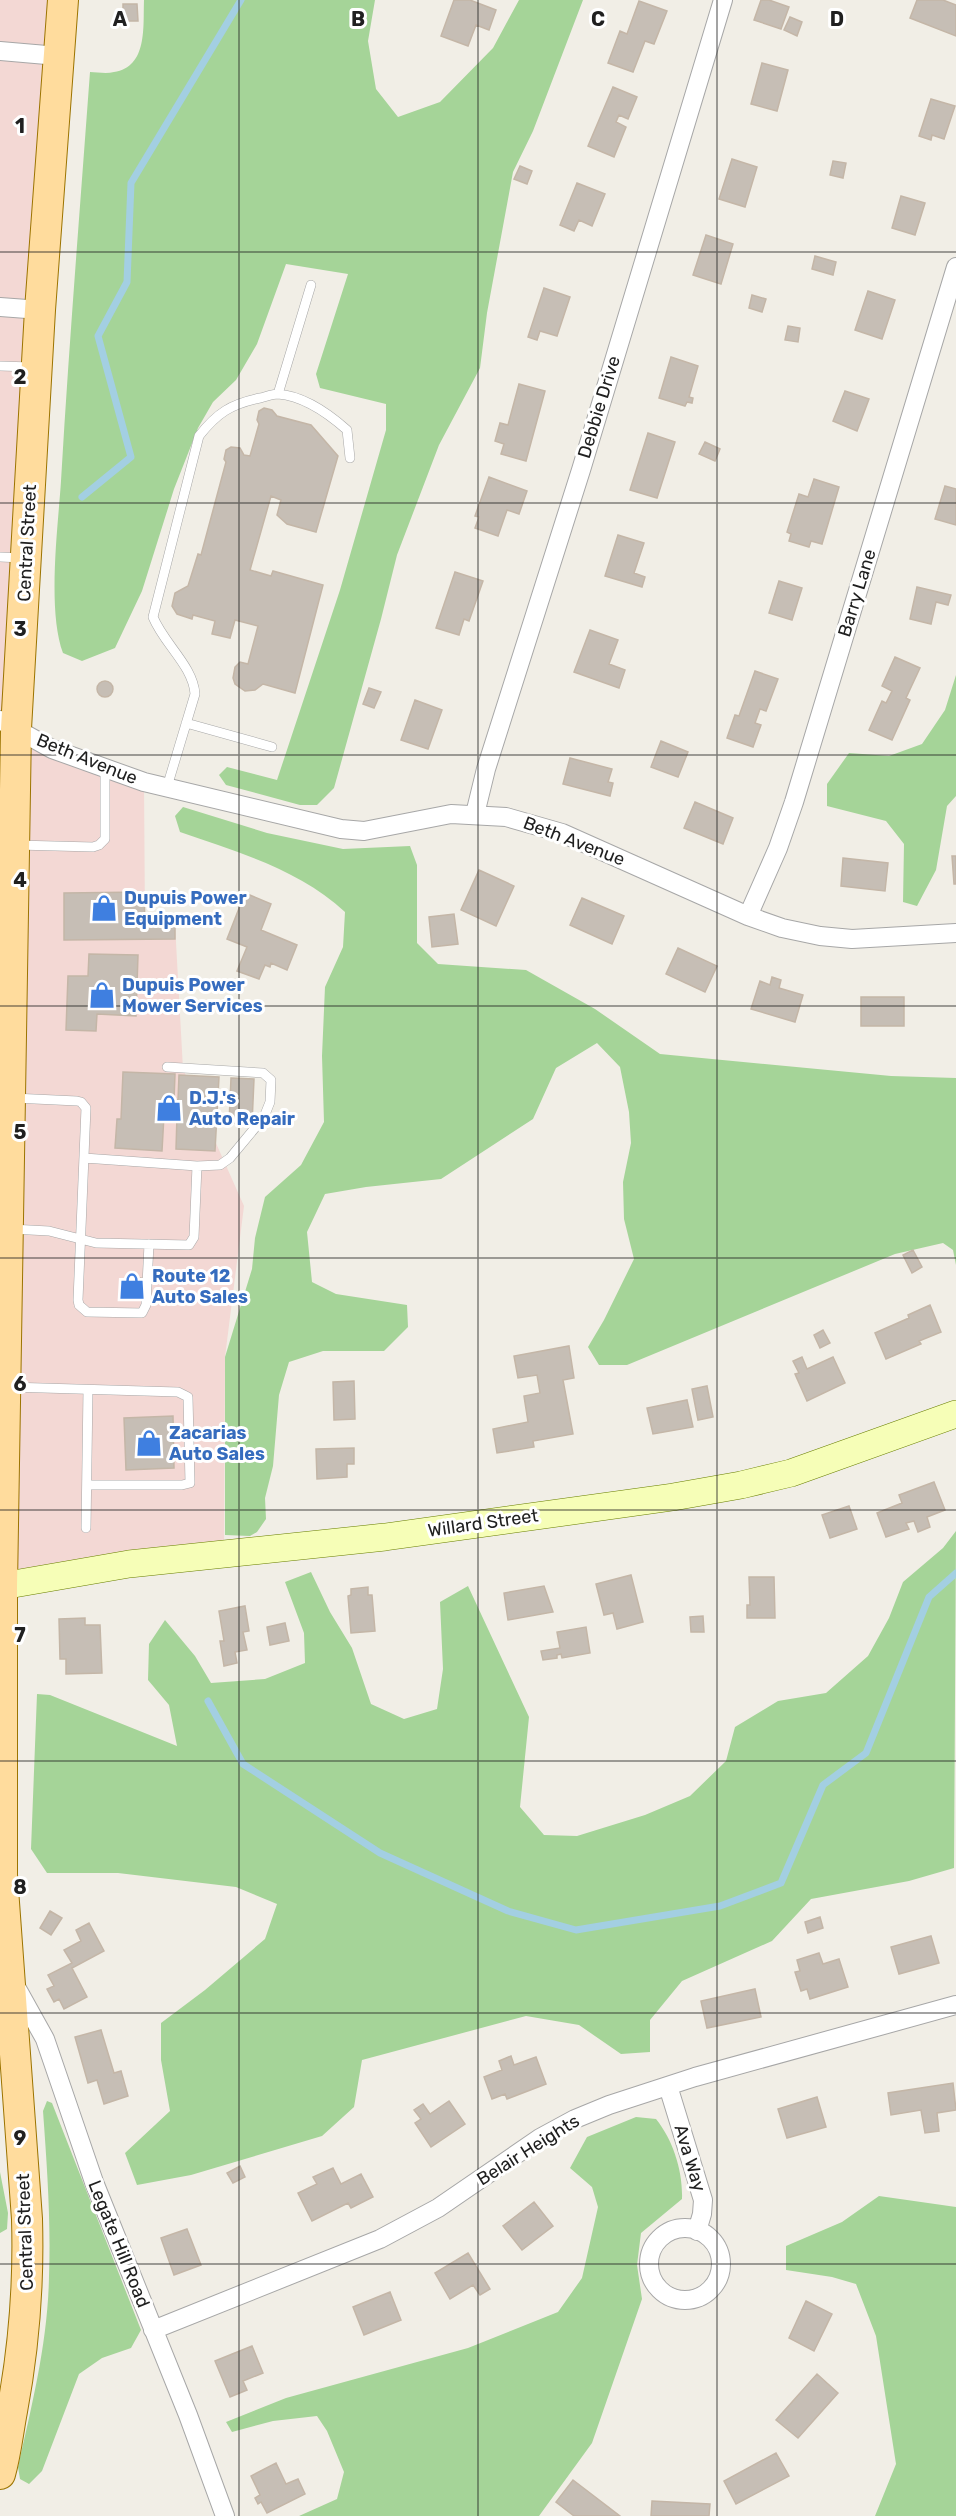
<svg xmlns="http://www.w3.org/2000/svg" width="956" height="2516" font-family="Rubik,sans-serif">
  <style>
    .commercial { fill: #f3d8d4 }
    .forest { fill: #a5d498 }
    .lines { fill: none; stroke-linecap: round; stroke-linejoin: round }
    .stream { stroke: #a3cfe2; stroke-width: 7 }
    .building { fill: #c6beb5; stroke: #c4b6a7; stroke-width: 1.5 }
    .lane-casing { stroke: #a7a7a7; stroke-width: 10 }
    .street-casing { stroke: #a7a7a7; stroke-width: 20 }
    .secondary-casing { stroke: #687e00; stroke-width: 28 }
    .primary-casing { stroke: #9c7400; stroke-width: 32 }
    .lane { stroke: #fff; stroke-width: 9 }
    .street { stroke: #fff; stroke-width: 18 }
    .secondary { stroke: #f6feb7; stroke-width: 27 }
    .primary { stroke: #ffdc9d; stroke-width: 30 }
    .grid { fill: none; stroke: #202020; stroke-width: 1.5; stroke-opacity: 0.55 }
    .labels { text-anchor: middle; stroke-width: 6; stroke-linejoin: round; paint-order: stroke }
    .street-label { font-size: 18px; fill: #202020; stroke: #fff }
    .shop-label { font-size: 18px; font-weight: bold; fill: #366cbe; stroke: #fff; text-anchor: start }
    .grid-label { font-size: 20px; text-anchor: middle; font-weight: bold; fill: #202020; stroke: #fff; stroke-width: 6; stroke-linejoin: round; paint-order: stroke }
  </style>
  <rect width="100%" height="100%" fill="#f1eee6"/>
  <path class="commercial" d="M0 0H63L16 729 144 782 145 924H175L183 1069 244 1206 225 1357 224 1553 0 1589Z"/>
  <path class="forest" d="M144 0H375L368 41 376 89 398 117 440 102 493 48 519 0H583L533 131 513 172 487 313 480 368 439 445 397 555 381 619 334 788 317 805H300L226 785 219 775 227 767 277 780 340 590 386 430V404L320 388 316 374 348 274 286 264 257 344 236 380 213 402 198 428 174 489 142 591 115 648 82 661 63 653C47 610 58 527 61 481 69 344 80 208 90 72 97 72 106 74 114 72 148 67 143 26 144 0Z
    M956 675V796L947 806 936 870 917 906 903 902 904 844 886 821 827 806V784L849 753 889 756 922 744 945 710Z
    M183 807 267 833 343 849 410 846 417 865V943L438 964 526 970 595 1009 660 1054 891 1076 956 1078V1265L953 1250 943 1243 895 1254 627 1365H599L588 1347 604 1320 634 1259 624 1219 623 1182 631 1143 629 1112 620 1067 597 1043 556 1068 533 1119 441 1179 366 1187 325 1194 307 1232 312 1282 336 1294 407 1305 408 1327 384 1351H323L289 1362 279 1395 273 1466 265 1498 266 1519 257 1532 250 1536 225 1535V1357L252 1269 255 1238 265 1197 301 1165 324 1122 322 1056 325 987 343 947 345 912C300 870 238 852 180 832L175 816Z
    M956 1531 954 1868 909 1881 811 1899 772 1941 682 1981 650 2020V2052L621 2054 579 2025 526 2016 362 2060 354 2107 322 2136 191 2175 137 2185 125 2153 170 2111 161 2060V2023L205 1990 265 1939 277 1904 236 1887 118 1873H47L31 1849 37 1694 50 1695 177 1746 169 1705 148 1680 149 1644 165 1620 195 1656 211 1683 265 1679 305 1663 304 1633 285 1582 311 1572 330 1612 352 1648 371 1704 404 1719 437 1709 443 1669 440 1602 468 1586 529 1717 520 1807 544 1835 577 1836 645 1815 690 1796 726 1761 735 1727 778 1701 826 1693 868 1656 889 1618 903 1582 943 1548Z
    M47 2101 52 2103 141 2330 131 2348 102 2358 79 2374 42 2471 29 2484 20 2479 18 2467C32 2405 48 2341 49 2276 51 2221 47 2166 43 2111Z
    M636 2117 656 2119C673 2140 683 2171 682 2199L641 2233 637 2265 642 2299 592 2443 539 2516H299L337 2499 344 2472 327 2431 317 2416 273 2421 232 2432 226 2422 286 2398 468 2348 558 2312 582 2278 598 2207 592 2187 570 2168 587 2137Z
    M0 2172 8 2213 7 2229 0 2233Z
    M879 2196 956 2207V2516H875L896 2464 876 2336 856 2284 832 2277 786 2270V2246L842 2222Z"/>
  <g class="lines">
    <path class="stream" d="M82 497 131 457 98 336 127 282 131 183 241 0
      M208 1701 243 1764 380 1853 508 1911 576 1930 720 1906 781 1883 823 1785 866 1753 929 1597 956 1573"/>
  </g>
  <path class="building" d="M454 0H470L496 10 489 30 476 25 468 46 441 36Z
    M761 0H769L789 7 781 29 754 20Z
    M917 0H943L956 5V36L910 18Z
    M639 1 667 11 654 44 645 41 633 72 608 63 620 31 627 34Z
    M123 4H137L138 21H123Z
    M790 17 802 22 797 36 784 30Z
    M762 63 788 70 777 111 751 104Z
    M613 87 637 97 628 119 619 115 616 122 626 127 614 157 588 146Z
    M931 99 955 106 944 139 932 135 931 140 919 136Z
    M732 159 757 167 745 207 719 199Z
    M833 161 846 163 843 178 830 175Z
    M520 166 532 171 527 184 514 179Z
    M577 183 605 194 592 226 579 220 574 231 560 225Z
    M901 196 925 203 915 235 892 228Z
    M706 235 733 244 721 284 693 275Z
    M815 256 836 262 833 275 812 269Z
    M544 288 570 297 557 336 540 331 537 340 528 337Z
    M868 291 895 300 882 339 855 330Z
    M752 295 766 299 762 312 749 308Z
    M788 326 800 328 798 342 785 340Z
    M671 357 698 366 689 397 693 398 692 403 687 402 685 406 659 398Z
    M519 384 545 391 526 461 501 454 504 444 495 441 500 423 508 425Z
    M845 391 869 399 857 431 833 421Z
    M264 408 272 410 277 416 311 425 338 456 316 532 287 524 277 515 281 500 271 496 250 570 271 576 273 571 323 585 295 693 263 684 255 690 245 691 235 684 233 678 235 667 240 662 248 664 258 626 235 620 230 638 212 634 215 621 193 615 192 619 177 614 172 606 175 593 188 586 198 554 201 555 226 462 224 459 226 450 231 447 240 448 244 455 250 456 259 424 257 420 259 411Z
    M648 433 675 442 657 498 630 490Z
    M705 442 720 449 715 461 699 454Z
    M489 477 527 491 519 514 507 510 498 536 475 528 479 517 475 516Z
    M814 479 839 487 822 544 811 541 809 547 789 541 791 534 787 532 799 494 808 497Z
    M945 486 956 489V525L935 519Z
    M618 535 644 543 634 573 645 577 642 587 605 576Z
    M455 572 483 581 469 621 464 619 459 635 436 628Z
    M779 581 802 588 792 620 769 613Z
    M917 587 951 595 948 605 936 602 931 624 910 619Z
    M590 630 618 640 609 664 625 670 619 688 574 672Z
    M895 657 920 668 906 698 910 700 892 740 869 730 882 701 886 703 892 691 882 686Z
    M755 671 778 679 766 711 760 709 755 723 761 725 753 747 727 738 735 715 739 716Z
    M97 689a8 8 0 1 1 16 0a8 8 0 1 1-16 0Z
    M369 688 381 692 374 708 363 704Z
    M415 700 442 710 428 749 401 740Z
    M661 741 688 752 678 777 651 767Z
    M570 758 612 769 608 782 613 783 610 796 563 784Z
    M695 802 733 818 723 844 684 828Z
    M952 856H956V884H954Z
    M843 858 888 863 885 891 841 886Z
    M479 870 514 886 496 926 461 910Z
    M144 892 145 924H175V939L64 940V893Z
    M245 893 271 904 261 930 297 945 287 970 271 963 270 967 265 965 259 979 237 971 247 947 227 939Z
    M582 898 624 916 612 944 570 925Z
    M454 914 458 944 432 947 429 917Z
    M678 948 717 966 705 992 666 974Z
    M89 954 138 955 136 1016 97 1014 96 1031 66 1030 68 976H88Z
    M772 977 781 980 779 988 803 995 795 1022 751 1009 760 981 770 985Z
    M861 997H904V1026H861Z
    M123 1072 175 1074 174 1100H178L179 1075 219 1077 215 1151 176 1149 177 1116 164 1115 162 1151 115 1148 117 1119H121Z
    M231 1078 254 1079 252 1124 229 1123Z
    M913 1250 922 1267 912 1273 903 1255Z
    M141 1278V1293L123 1294 122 1279Z
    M930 1305 941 1332 919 1341 921 1344 886 1359 875 1333 909 1318 908 1315Z
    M823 1330 830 1343 820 1348 814 1335Z
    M569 1346 574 1378 563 1380 573 1434 533 1441 534 1447 497 1453 493 1429 528 1422 524 1396 540 1393 537 1375 518 1378 514 1356Z
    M802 1357 807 1369 833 1357 845 1383 807 1401 795 1374 799 1373 793 1361Z
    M354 1381 355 1419 334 1420 333 1382Z
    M707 1386 713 1417 698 1420 692 1389Z
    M687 1400 693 1427 653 1434 647 1408Z
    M173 1416 174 1468 126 1470 124 1418Z
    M354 1448V1464H347V1477L317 1479 316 1449Z
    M934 1482 945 1510 927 1517 930 1527 918 1532 914 1521 906 1523 909 1529 886 1537 877 1513 902 1503 899 1495Z
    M849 1506 857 1529 830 1538 822 1515Z
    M631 1575 643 1622 617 1629 613 1613 604 1615 596 1584Z
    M749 1577H774L775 1618H747V1605H750Z
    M544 1586 553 1612 508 1620 504 1593Z
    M368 1587V1595H372L375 1631 351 1633 348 1596 351 1595V1589Z
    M245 1606 249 1631 243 1632 247 1650 235 1652 237 1663 224 1666 220 1641H224L219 1611Z
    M703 1616 704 1632H691L690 1617Z
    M85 1618V1625H100L102 1673 66 1674V1659H60L59 1619Z
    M285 1623 289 1641 270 1645 267 1627Z
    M586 1627 590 1653 562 1658 561 1654 557 1655V1658L543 1660 541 1651 560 1648 557 1632Z
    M50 1911 62 1918 51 1935 40 1928Z
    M820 1917 823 1928 808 1933 805 1922Z
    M89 1923 104 1951 72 1968 87 1997 64 2009 59 1999 54 2002 47 1989 54 1986 48 1975 72 1963 64 1950 81 1941 76 1930Z
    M931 1936 939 1963 899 1974 891 1947Z
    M819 1953 823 1964 839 1959 848 1987 810 1999 807 1989 801 1991 795 1972 800 1971 797 1960Z
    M755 1989 761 2017 707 2028 701 2001Z
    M101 2030 114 2073 121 2071 128 2096 104 2104 97 2080 88 2083 75 2037Z
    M511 2056 514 2065 536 2057 546 2084 507 2099 505 2094 492 2099 484 2077 502 2070 499 2061Z
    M953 2083 956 2110 937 2113 939 2131 925 2133 921 2110 891 2115 888 2093Z
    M817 2097 826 2127 787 2138 778 2109Z
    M449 2101 465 2124 431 2147 415 2123 421 2119 414 2110 423 2104 430 2114Z
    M240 2166 245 2177 233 2183 227 2173Z
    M333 2168 341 2184 361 2174 373 2197 351 2208 348 2203 312 2221 298 2193 317 2184 313 2177Z
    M534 2202 553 2226 522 2250 503 2226Z
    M187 2229 201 2265 174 2275 161 2238Z
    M468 2253 490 2289 480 2295 473 2285 450 2299 435 2273Z
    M390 2292 401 2320 364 2335 353 2307Z
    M806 2301 832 2314 814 2351 789 2338Z
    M252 2346 263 2373 243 2381 247 2390 230 2397 215 2361Z
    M817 2374 838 2393 798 2438 776 2420Z
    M776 2453 789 2476 736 2504 724 2481Z
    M276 2463 286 2484 298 2479 305 2494 267 2513 261 2502 258 2504 255 2498 260 2495 251 2476Z
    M573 2480 620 2516H574L556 2502Z
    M652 2501 710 2504 709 2516H651Z"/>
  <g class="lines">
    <defs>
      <path id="lane" d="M0 366 31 367
        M278 394 311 285
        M0 557 22 558
        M186 723 272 747
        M167 787 195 694C193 666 164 644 153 617L199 436C217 413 231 404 260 398 265 397 272 394 278 394 304 396 329 414 347 430L350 458
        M17 845 93 847 99 845 105 839V767
        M13 1098 77 1101 81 1102 86 1108 78 1300 79 1305 87 1312 142 1313 146 1305 149 1244
        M84 1158 197 1166 220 1165 230 1158 264 1117 270 1102 271 1080 263 1073 167 1067
        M11 1229 49 1231 96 1243 189 1245 194 1237 197 1166
        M9 1387 178 1392 188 1397 190 1483 182 1485H87
        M86 1528 88 1390"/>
      <path id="street" d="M0 51 58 56
        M0 307 40 310
        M0 720 52 749 144 782 341 829 364 831 451 814 506 817 562 833 748 916 782 928 820 936 852 939 956 933
        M475 814 486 769 581 470 723 0
        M748 916 778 848 794 802 956 267
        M15 1985 45 2039 94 2182 188 2415 225 2516
        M668 2086 703 2200 702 2214 697 2231
        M649 2264a36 36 0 1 1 72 0a36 36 0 1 1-72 0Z
        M153 2330 380 2239 438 2208 540 2138 575 2119 609 2105 695 2077 956 2005"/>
      <path id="secondary" d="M2 1586 129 1564 385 1537 673 1497 741 1485 791 1473 956 1414"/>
      <path id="primary" d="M0 2474C6 2453 8 2432 12 2411 24 2347 29 2285 27 2219L2 1875V1586L16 729 40 310 63 0"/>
    </defs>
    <use href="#lane" class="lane-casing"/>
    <use href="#street" class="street-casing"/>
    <use href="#secondary" class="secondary-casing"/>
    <use href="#primary" class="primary-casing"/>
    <use href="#lane" class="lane"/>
    <use href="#street" class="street"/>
    <use href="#secondary" class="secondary"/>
    <use href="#primary" class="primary"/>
  </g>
  <path class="grid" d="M239 0V2516M478 0V2516M717 0V2516M0 252H956M0 503H956M0 755H956M0 1006H956M0 1258H956M0 1510H956M0 1761H956M0 2013H956M0 2264H956"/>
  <defs>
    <symbol id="shop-bare" viewBox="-9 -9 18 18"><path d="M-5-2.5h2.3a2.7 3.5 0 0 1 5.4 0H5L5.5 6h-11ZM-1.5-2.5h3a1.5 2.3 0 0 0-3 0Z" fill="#3f7fe0" stroke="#fff" stroke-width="2.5" paint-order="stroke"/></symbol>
  </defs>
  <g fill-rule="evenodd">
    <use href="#shop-bare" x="85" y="889" width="38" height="38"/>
    <use href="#shop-bare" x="83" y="976" width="38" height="38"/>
    <use href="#shop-bare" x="150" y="1089" width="38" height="38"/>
    <use href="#shop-bare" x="113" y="1267" width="38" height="38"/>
    <use href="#shop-bare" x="130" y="1424" width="38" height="38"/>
  </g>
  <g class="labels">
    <g class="street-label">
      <text transform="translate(599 407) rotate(-73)" y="6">Debbie Drive</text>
      <text transform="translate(27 543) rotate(-87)" y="6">Central Street</text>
      <text transform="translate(857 593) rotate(-73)" y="6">Barry Lane</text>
      <text transform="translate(87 759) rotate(22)" y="6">Beth Avenue</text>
      <text transform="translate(574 841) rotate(21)" y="6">Beth Avenue</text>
      <text transform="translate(483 1523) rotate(-8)" y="6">Willard Street</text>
      <text transform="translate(528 2150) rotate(-32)" y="6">Belair Heights</text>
      <text transform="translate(690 2158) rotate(73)" y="6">Ava Way</text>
      <text transform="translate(25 2232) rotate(-92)" y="6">Central Street</text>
      <text transform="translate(119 2244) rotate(68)" y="6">Legate Hill Road</text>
    </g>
    <g class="shop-label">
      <text x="124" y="904">Dupuis Power<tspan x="124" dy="21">Equipment</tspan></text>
      <text x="122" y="991">Dupuis Power<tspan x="122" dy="21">Mower Services</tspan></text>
      <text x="189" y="1104">D.J.'s<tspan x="189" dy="21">Auto Repair</tspan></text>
      <text x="152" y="1282">Route 12<tspan x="152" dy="21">Auto Sales</tspan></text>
      <text x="169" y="1439">Zacarias<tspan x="169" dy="21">Auto Sales</tspan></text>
    </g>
  </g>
  <g class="grid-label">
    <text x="120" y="26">A</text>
    <text x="358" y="26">B</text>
    <text x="598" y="26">C</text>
    <text x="837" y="26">D</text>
    <text x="20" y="133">1</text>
    <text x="20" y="384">2</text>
    <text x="20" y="636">3</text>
    <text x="20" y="887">4</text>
    <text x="20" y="1139">5</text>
    <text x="20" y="1391">6</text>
    <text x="20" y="1642">7</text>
    <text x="20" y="1894">8</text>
    <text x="20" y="2145">9</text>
  </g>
</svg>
